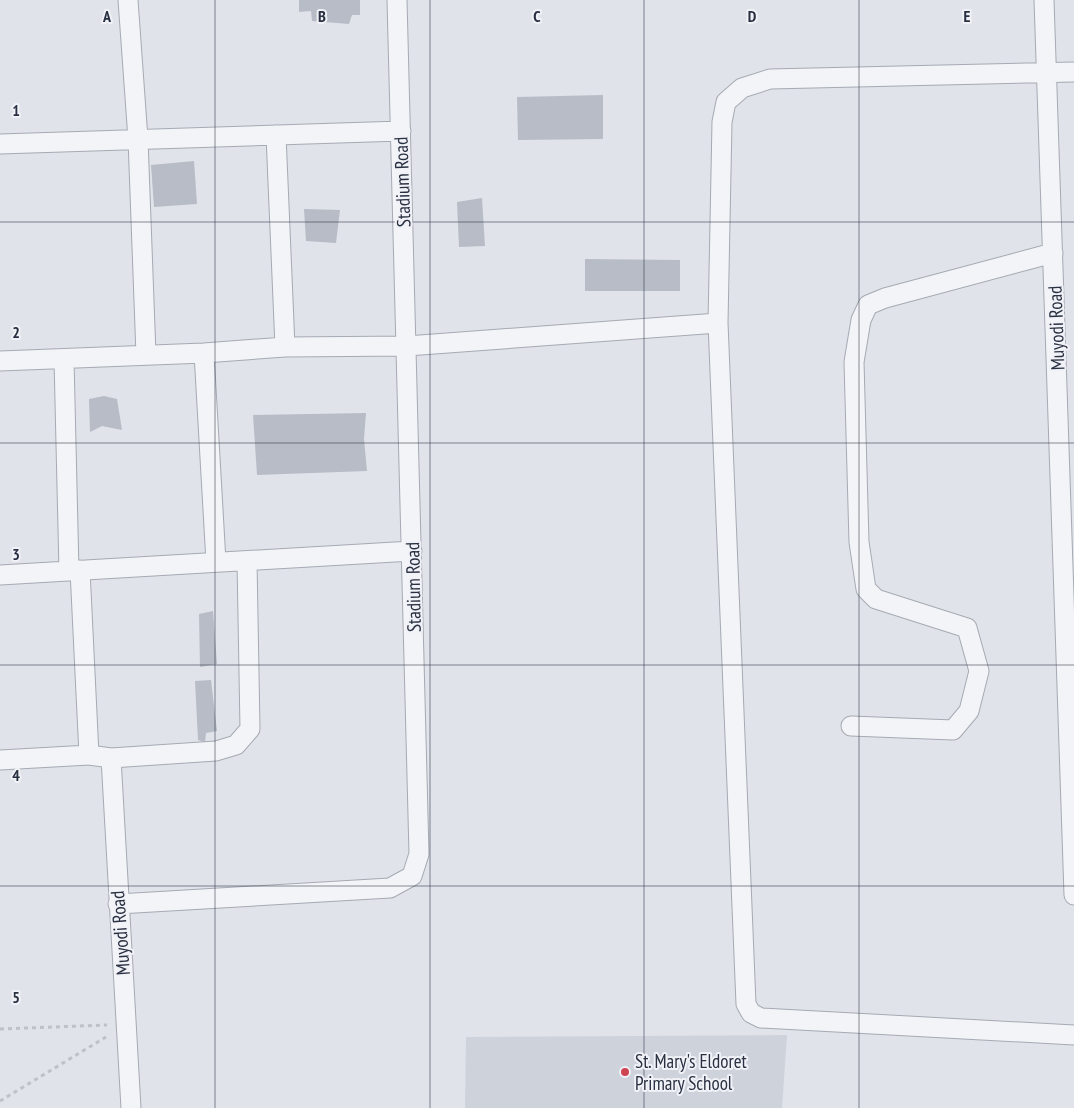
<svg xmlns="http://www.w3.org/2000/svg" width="1074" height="1108" font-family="'PT Sans Narrow',sans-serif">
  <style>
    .built { fill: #ced2db }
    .building { fill: #b7bcc6 }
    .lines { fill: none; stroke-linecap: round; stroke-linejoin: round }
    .street-casing { stroke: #a5aab3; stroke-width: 21 }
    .path { stroke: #bec1c8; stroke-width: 3; stroke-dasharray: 4 4; stroke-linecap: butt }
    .street { stroke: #f3f4f7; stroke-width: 19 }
    .grid { fill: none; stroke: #293041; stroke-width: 1; stroke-opacity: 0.55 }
    .poi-dot { fill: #cf4451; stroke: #f0f2f7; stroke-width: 2 }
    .labels { text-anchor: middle; stroke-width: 4; stroke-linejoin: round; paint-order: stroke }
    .street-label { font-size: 19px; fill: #293041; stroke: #f0f2f7 }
    .poi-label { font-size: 19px; fill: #293041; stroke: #f0f2f7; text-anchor: start }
    .grid-label { font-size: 16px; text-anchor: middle; font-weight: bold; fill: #293041; stroke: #f0f2f7; stroke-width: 4; stroke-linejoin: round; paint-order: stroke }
  </style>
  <rect width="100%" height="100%" fill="#e0e3e9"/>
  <path class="built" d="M787 1035 782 1108H465L466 1037Z"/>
  <path class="building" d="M299 0H360V15H352L349 24 312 21 311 11 299 12Z
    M603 95V139L518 140 517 97Z
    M194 161 197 204 154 207 151 165Z
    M482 198 485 246 459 247 457 202Z
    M304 209 340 210 336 243 306 241Z
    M585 259 680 260V291H585Z
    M104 396 117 399 122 430 102 426 90 432 89 399Z
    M366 413 364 439 367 471 257 475 253 415Z
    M213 611 217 664 200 667 199 614Z
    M211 680 217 731 206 733 205 742 198 740 195 681Z"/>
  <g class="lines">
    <defs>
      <path id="street" d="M128 0 138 139 146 355
        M1044 0 1074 895
        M1074 72 770 79 742 88 726 102 722 122 718 323 746 1004 751 1013 761 1018 1074 1035
        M276 135 285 347
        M0 144 401 131
        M204 353 216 562
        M64 359 69 571
        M0 361 204 353 285 347 407 346 718 323
        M80 570 89 755
        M0 575 412 551
        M851 726 953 730 969 711 979 671 967 628 876 599 866 589 859 542 854 362 861 320 868 305 885 298 1053 253
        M111 758 131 1108
        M0 760 89 755 111 758 216 751 236 745 250 729 247 561
        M118 904 390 888 412 876 419 854 397 0"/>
    </defs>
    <use href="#street" class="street-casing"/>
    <path class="path" d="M0 1029 107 1025
      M0 1101 106 1037"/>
    <use href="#street" class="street"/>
  </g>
  <path class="grid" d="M215 0V1108M430 0V1108M644 0V1108M859 0V1108M0 222H1074M0 443H1074M0 665H1074M0 886H1074"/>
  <circle class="poi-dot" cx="625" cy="1072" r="5"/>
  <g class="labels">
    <g class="street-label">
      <text transform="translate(402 182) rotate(-92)" y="7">Stadium Road</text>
      <text transform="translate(1056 328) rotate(-92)" y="7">Muyodi Road</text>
      <text transform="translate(413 587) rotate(-91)" y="7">Stadium Road</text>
      <text transform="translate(120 933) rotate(-94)" y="7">Muyodi Road</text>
    </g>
    <g class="poi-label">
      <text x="635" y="1068">St. Mary's Eldoret<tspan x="635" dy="22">Primary School</tspan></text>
    </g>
  </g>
  <g class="grid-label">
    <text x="107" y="22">A</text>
    <text x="322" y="22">B</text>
    <text x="537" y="22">C</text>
    <text x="752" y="22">D</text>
    <text x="967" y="22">E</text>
    <text x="16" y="116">1</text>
    <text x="16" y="338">2</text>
    <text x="16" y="560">3</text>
    <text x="16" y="781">4</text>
    <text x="16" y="1003">5</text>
  </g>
</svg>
